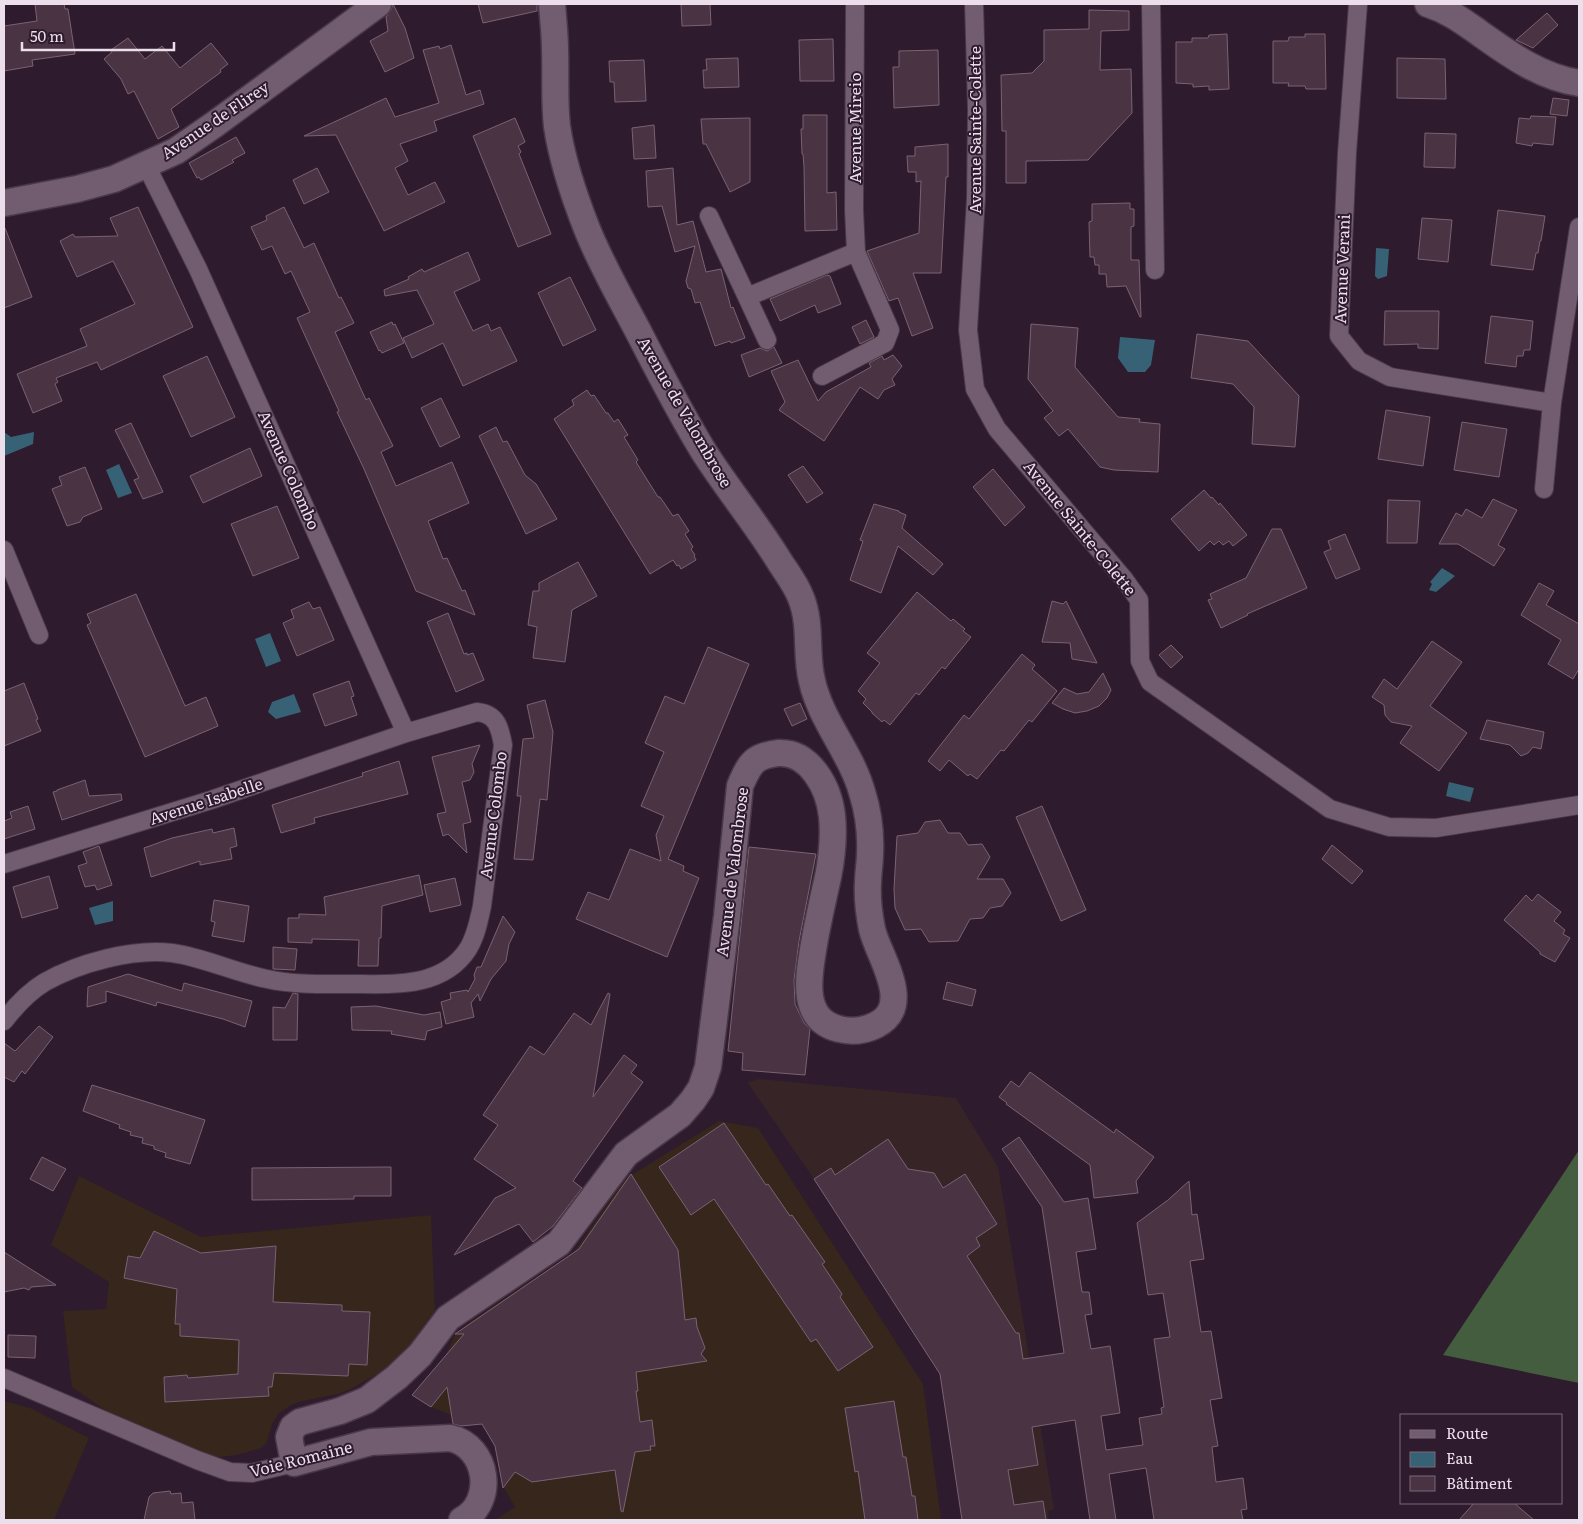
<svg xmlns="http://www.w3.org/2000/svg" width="1583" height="1524" font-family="Literata,serif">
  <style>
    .education { fill: #372426 }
    .medical { fill: #36261c }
    .forest { fill: #435d3e }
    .water { fill: #376276 }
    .building { fill: #4a3343; stroke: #7b6273 }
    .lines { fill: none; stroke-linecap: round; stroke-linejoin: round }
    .street-casing { stroke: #493948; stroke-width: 20 }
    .secondary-casing { stroke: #493948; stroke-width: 29 }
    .street { stroke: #725c70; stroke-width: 18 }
    .secondary { stroke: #725c70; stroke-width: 26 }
    .labels { text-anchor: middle; stroke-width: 4; stroke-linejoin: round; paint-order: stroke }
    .street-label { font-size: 16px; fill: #ecdfeb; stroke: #2e1b2d }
  </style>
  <rect width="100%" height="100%" fill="#2e1b2d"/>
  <path class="education" d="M760 1079 956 1098 998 1167 1054 1509 1048 1511 1049 1520H962L940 1374 814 1179 747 1082Z"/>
  <path class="medical" d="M719 1121 758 1128 923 1384 941 1520H495L515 1507 503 1487 495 1446 482 1424 454 1427 451 1415 431 1407 412 1395 446 1355 455 1334 470 1322 574 1252 625 1179Z
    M79 1176 201 1237 431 1215 435 1312 428 1319 412 1343 396 1360 375 1375 351 1389 338 1394 302 1401 291 1405 279 1413 272 1424 267 1442 261 1448 237 1455 219 1457 213 1456 105 1410 72 1387 63 1311 106 1309 109 1282 51 1245Z
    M4 1401 30 1408 89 1438 54 1520H4Z"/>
  <path class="forest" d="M1579 1150V1383L1443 1355Z"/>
  <path class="water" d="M1376 248 1389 249 1387 276 1378 279 1375 276Z
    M1120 337 1155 340 1151 365 1145 372H1128L1118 358Z
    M4 432 11 437 34 432 33 444 4 456Z
    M119 464 132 493 118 498 106 470Z
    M1442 568 1455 576 1436 592 1429 590 1432 584 1430 582Z
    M270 633 281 661 266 667 255 639Z
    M294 694 301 712 276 719 268 712 272 702Z
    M1449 782 1474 788 1470 802 1446 796Z
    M113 901V921L95 925 89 908Z"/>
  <path class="building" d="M35 4H64L65 9H68L75 54 32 60 33 66 4 71V26L37 21Z
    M393 4 405 28 414 58 385 72 370 41 388 31 386 17 391 10Z
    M478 4H537V11L483 23Z
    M681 4H710L711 25 682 26Z
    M1089 10 1129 11V30L1101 31 1100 70 1131 69 1132 113 1088 160 1026 161V183H1006V131H1002L1001 75 1032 73 1044 61V30L1089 29Z
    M1547 13 1558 25 1533 48 1516 40Z
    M1227 34 1229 89 1209 90V86L1193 87V84L1176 83V42H1192V38H1208L1209 35Z
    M1305 34H1325L1326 89H1306L1305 86H1288L1289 83H1273V41H1288L1289 37H1305Z
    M128 38 145 59 162 46 180 68 211 43 228 64 220 70 221 72 171 109 179 127 158 139 134 91 128 94 121 79 104 59 112 52 111 50Z
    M833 39 834 81H800L799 40Z
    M451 45 466 95 480 90 484 104 434 121 437 131 400 144 408 161 395 168 408 195 435 182 445 202 384 231 336 135 304 136 386 98 395 117 439 103 423 50 439 46 440 49Z
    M938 50 939 105 894 108 893 67H899V51Z
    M738 58 739 87 704 88 703 70H707L706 59Z
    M1397 58 1445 59 1446 99 1397 98Z
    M644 60 646 101 615 102 614 82H610L609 61Z
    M1553 98 1569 100 1567 116 1550 114Z
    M803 115H827V193L836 192 837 230 805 231 804 167 803 154H802L801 129H803Z
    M1531 116 1556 117 1553 145 1533 143 1532 146 1516 143 1519 118 1530 119Z
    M515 118 525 142 518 146 521 152 519 154 551 234 518 247 473 136Z
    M750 118V182L730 192 706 144H703L701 119Z
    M654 125 656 158 634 159 632 128Z
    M1425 133 1456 134 1455 168 1424 167Z
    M236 137 245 153 232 160 234 162 201 180 199 177 197 178 189 163Z
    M948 144V177H946L941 273H913L933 328 912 336 898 298 889 301 867 251 919 233 921 181 916 182V172H908L907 156H915V147Z
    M317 168 329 192 304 204 293 180Z
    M673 168 677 225 693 221 706 272 721 269 731 308 733 307 745 338 731 343 730 341 715 346 700 302 695 303 691 289 688 288 686 281 695 246 675 252 662 206 648 207 646 171Z
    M1130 203V209H1134V226L1131 227V260H1139L1141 317H1140L1126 286 1107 287 1106 274H1099V265H1095L1094 257H1090L1089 222 1092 221V204Z
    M138 207 193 327 101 370 97 362 56 378 58 382 55 384 62 401 33 413 17 374 87 346 80 329 135 304 113 261 77 277 60 241 73 234 75 237 118 236 110 218Z
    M284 207 304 248 314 243 339 298 341 297 354 323 335 332 366 400 369 398 393 446 381 452 396 486 452 462 469 503 428 521 443 559 447 558 462 591 465 590 475 615 416 591 364 469 337 412 339 411 297 318 310 312 291 271 285 274 272 246 262 250 251 227 267 220 266 216Z
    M1498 210 1545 216 1541 241H1540L1538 253H1536L1533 270 1491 265Z
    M1422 218 1452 220 1448 262 1418 259Z
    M5 228 32 297 4 308V229Z
    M468 252 480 280 454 292 473 331 488 324 491 331 500 327 517 361 463 386 443 343 412 358 403 338 434 324 417 290 385 296 384 290 409 279 408 277 422 269 424 272Z
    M827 275 830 276 841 304 818 313 815 305 780 321 770 299Z
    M570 277 596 330 563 346 538 293Z
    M1385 311H1439L1438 349 1418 348V344L1384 345Z
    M1491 316 1533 321 1530 350H1524L1523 356H1517L1516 367 1485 363Z
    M866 320 874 337 860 344 852 327Z
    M392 322 393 325 395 324 404 343 382 353 380 350 379 351 370 332Z
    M1031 324 1078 328 1075 367 1086 380 1118 417 1140 419 1139 422 1160 424 1158 472 1114 470 1100 467 1068 429 1059 436 1044 418 1053 411 1028 379Z
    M1197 334 1248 341 1299 396 1295 447 1252 444 1254 407 1233 384 1191 378Z
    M774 347 782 363 749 377 741 355 760 348 767 351Z
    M893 355 902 366 892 379 895 385 884 390 878 399 860 387 824 441 779 410 785 402 771 371 798 360 818 401 826 392 871 367 869 363 882 356 884 360Z
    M207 356 235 417 191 437 163 376Z
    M587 390 591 396 594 395 606 413H608L614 422 618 419 628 435 624 437 638 460 636 462 658 497H660L673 516 678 514 689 531 685 534 693 547 691 549 695 555 694 556 696 560 681 569 679 565 677 566 673 560 650 574 554 419 574 405 572 400Z
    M441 398 460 437 440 447 421 408Z
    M1386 410 1430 417 1423 466 1378 459Z
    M1462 422 1507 429 1499 477 1454 470Z
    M131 423 163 492 143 499 134 480 139 478 115 430Z
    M496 427 503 442 507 441 525 475 536 484 557 519 526 534 479 436Z
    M250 448 262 476 203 503 190 476Z
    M803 466 823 493 807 503 788 475Z
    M85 467 102 509 83 517 80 522 67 526 52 489 62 485 59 477Z
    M993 469 1025 507 1005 526 973 487Z
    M1204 490 1211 498 1212 497 1219 505 1220 503 1247 535 1233 546 1229 541 1223 545 1219 541 1214 545 1210 541 1199 551 1171 519Z
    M1493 499 1517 510 1498 545 1505 549 1494 566 1458 544H1439L1456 513 1462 516 1466 509 1482 518Z
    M1388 500 1420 501 1417 543H1387Z
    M874 504 899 511V512L906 515 902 528 943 564 933 575 898 546 881 593 850 580 863 541 860 540Z
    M277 506 299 558 253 576 231 524Z
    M1272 529H1281L1307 588 1247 614 1248 615 1221 628 1208 600 1212 599 1210 594 1246 578Z
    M1345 534 1360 569 1336 579 1324 552 1331 549 1328 541Z
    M578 562 597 596 572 610 565 662 533 658 537 627 528 625 533 591H539V583Z
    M1539 583 1554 591 1546 605 1579 624V669L1573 679 1548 664 1561 640 1521 615Z
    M917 592 951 621 953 619 965 629 963 631 971 637 945 669 942 667 919 695 916 693 890 725 884 720 882 722 872 713V712L863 703 866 699 858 691 880 663 867 653Z
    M136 594 185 706 206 697 218 726 145 757 87 625 91 623 87 614Z
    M1052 601 1063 604 1066 601 1097 663 1072 659 1070 643 1042 642Z
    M309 602 313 609 320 607 334 640 297 656 283 623 294 618 291 610Z
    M448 613 464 654 467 653V655L473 653 484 680 456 692 427 622Z
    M1432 641 1462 662 1430 706 1467 733 1439 771 1400 743 1412 726 1391 722 1385 715 1384 705 1372 697 1384 679 1397 689Z
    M1171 645 1183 657 1171 668 1159 655Z
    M708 647 749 664 668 859 684 866 683 871 699 878 667 957 576 919 588 892 609 900 630 849 661 861 656 835 664 816 641 806 664 752 645 743 665 696 684 704Z
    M1022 654 1035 665 1032 669 1057 691 1032 722 1029 720 1004 751 1001 750 977 779 970 774 968 776 949 760 940 771 928 761 964 715 969 719Z
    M1103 673 1111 690 1107 698 1099 706 1087 711 1075 713 1063 709 1052 703 1064 688 1077 694 1089 692Z
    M349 681 354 696 351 697 357 715 325 726 313 694Z
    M24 683 38 719 36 720 41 731 4 746V691Z
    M545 700 553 732 547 800 540 799 533 860 514 859 521 796H517L523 739 534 738 527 705Z
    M800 703 807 719 792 726 784 709Z
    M1487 720 1544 732 1541 749 1533 747 1528 753 1521 756 1510 745 1480 739Z
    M480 745 472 764 474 772 470 780 462 782 471 822 463 824 467 853 448 834 443 836 437 814 446 812 432 757Z
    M399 761 408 794 314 818 315 823 281 833 272 805 363 776 362 773Z
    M85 780 89 796 121 794 122 800 62 820 53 792 57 791V790Z
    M28 806 35 829 4 839V821L12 818 10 812Z
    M1042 806 1086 910 1061 921 1016 817Z
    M940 820 948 833H960L968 845 982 844 990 857 977 879H1003L1011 893 1002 906 990 908 983 918 970 919 958 941 929 942 921 929 905 930 895 908 894 889 897 836 918 833 925 822Z
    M234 828 237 846 230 848 232 859 200 865V861L151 877 144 848 172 838 212 829 213 833Z
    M1332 845 1363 871 1352 884 1322 859Z
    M99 846 112 885 97 890 95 885 85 887 78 866 87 863 83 852Z
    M749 847 816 854 799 941 794 980 795 1004 804 1023 810 1029 805 1075 742 1070 743 1053 728 1051Z
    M419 875 423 895 382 906 381 938H379L378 966H358L359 940 312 939V943L288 942V918H299V914L326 915 324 897Z
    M49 876 58 908 22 918 13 887Z
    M455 878 461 905 430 912 424 885Z
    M1538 894 1561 912 1554 921 1565 930 1563 934 1570 938 1555 962 1540 954V952L1504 920 1526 895 1532 901Z
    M214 900 249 906 244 942 212 936 215 922 211 921Z
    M503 916 515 932 509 944 506 961 491 979 480 1001 478 994 471 1003 474 1017 446 1024 441 1002 451 999 450 993 467 990 468 992 475 979 474 975 477 967H481Z
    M273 947 297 949 295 970 273 969Z
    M128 974 182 991 184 983 252 1001 245 1027 223 1019 157 1002 156 1006 106 991V1002L87 1007 88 987Z
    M947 982 976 990 972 1006 943 999Z
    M293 993 298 994 297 1040H273V1007L285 1008Z
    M608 993 610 994 593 1097 624 1055 637 1065 631 1073 643 1082 573 1181 582 1188 553 1226 533 1242 519 1224 454 1255 495 1198 516 1188 474 1159 498 1125 483 1115 530 1046 544 1055 574 1013 591 1025Z
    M376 1006 424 1015 440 1012 442 1027 427 1031 425 1040 391 1034 392 1031 352 1030 351 1007Z
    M39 1026 53 1037 25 1074 22 1071 14 1082 4 1077V1043L15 1051Z
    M1030 1072 1114 1133 1116 1129 1154 1157 1136 1181 1138 1193 1094 1198 1090 1165 1006 1104 1007 1103 999 1097 1011 1081 1019 1087Z
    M92 1085 205 1120 190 1164 165 1157 166 1153 154 1149V1146L142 1143 143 1138 130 1135 131 1132 119 1128 120 1125 83 1111Z
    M724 1123 766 1185 768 1184 790 1216 792 1215 825 1262 822 1264 842 1294 840 1297 873 1347 838 1371 816 1339 811 1342 714 1199 691 1215 659 1167Z
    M1019 1137 1064 1202 1088 1198 1096 1249 1076 1252 1082 1292H1089L1092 1314 1085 1315 1091 1349 1110 1346 1120 1413 1101 1416 1106 1450 1143 1445 1139 1418 1162 1414 1161 1408 1164 1407 1154 1339 1170 1337 1163 1293 1148 1295 1137 1223 1168 1200 1189 1181 1192 1215 1197 1214 1204 1259 1190 1261 1201 1332 1211 1331 1222 1398 1210 1400 1218 1446 1212 1447 1216 1482 1243 1478 1247 1509 1241 1510 1243 1520H1154L1146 1468 1109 1474 1116 1520H1090L1075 1420 1032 1427 1038 1465 1008 1470 1014 1505 1043 1501 1046 1520H962L940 1374 814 1179 831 1168 835 1175 888 1139 908 1169 934 1173 943 1188 965 1174 997 1224 976 1238 980 1246 967 1256 1016 1333H1019L1023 1359 1064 1353 1042 1207 1002 1149Z
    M42 1157 66 1169 53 1191 30 1179Z
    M391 1167V1196H354V1199L252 1200V1168Z
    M631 1174 678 1250 685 1320 696 1318 697 1327 705 1348 701 1354 707 1361 636 1372 638 1391H636L640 1422 652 1420 655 1446H650L651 1450 635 1452 623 1512 621 1511 615 1470 532 1482 515 1472 503 1488 495 1446 482 1424 461 1426 453 1424 447 1387 431 1407 412 1395 464 1334H455L579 1249Z
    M154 1231 201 1253 276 1246 273 1302 342 1305V1311L370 1312 367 1365 349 1364 348 1376 274 1373 272 1387H268L269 1396 165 1402 164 1377 187 1375 188 1378 238 1374 239 1340 180 1336V1324H175L177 1289 124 1278 128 1256 140 1258Z
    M4 1252 29 1268 56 1285 31 1287 29 1290 24 1288 4 1292Z
    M8 1335 36 1336 35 1358 8 1357Z
    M894 1401 903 1457H906L912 1496H915L918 1520H865L858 1471 855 1472 845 1408Z
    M170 1491 171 1494 181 1493 182 1503 193 1502 195 1520H144L149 1497 153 1493Z
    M1474 1503H1514L1534 1520H1459Z"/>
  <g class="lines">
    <defs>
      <path id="street" d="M974 4 977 109 976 198 968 330 975 389 997 429 1124 579 1139 600 1140 661 1150 682 1330 809 1389 827 1436 828 1579 805
        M1151 4 1155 270
        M1358 4 1347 153 1339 336 1359 361 1390 377 1552 403 1544 489
        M709 216 747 297 856 252
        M747 297 767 340
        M822 376 885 343 890 330 856 252 854 210 855 4
        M1552 403 1579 227
        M4 550 39 635
        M4 864 211 800 406 733
        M4 1021C14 1008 30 991 45 982 79 963 133 948 172 953 203 957 236 973 267 979 294 985 323 984 350 984 391 984 442 989 468 949 476 936 479 920 482 906L503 745C500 728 497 714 477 712L406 733 198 269 146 165
        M4 1378 197 1460 230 1472 252 1473 294 1463"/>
      <path id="secondary" d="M1428 4C1447 10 1461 20 1478 32 1509 54 1540 77 1579 83
        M4 203 77 189 114 179 176 151 215 124 378 4
        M462 1520C496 1502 488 1446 450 1438L371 1442 294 1463 289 1437 293 1427 300 1422 340 1411 367 1400 397 1377 420 1355 448 1318 559 1243 626 1154 680 1115 693 1100 701 1088 708 1067 727 916 740 786C744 777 748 766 756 760 762 756 771 754 778 753 810 751 829 788 832 816 834 836 832 857 828 877 823 899 818 921 814 944 809 974 799 1019 839 1029 851 1032 864 1031 876 1025 915 1005 878 956 872 929 869 914 867 898 868 883 868 873 870 863 870 853 871 833 868 811 862 792 851 753 821 721 812 681 805 654 812 625 801 598 796 584 786 572 778 559 755 522 727 488 704 452 680 413 659 372 638 331 620 297 601 264 587 229 574 196 562 161 557 126 554 101 556 75 555 50 555 34 553 19 552 4"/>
    </defs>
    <use href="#street" class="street-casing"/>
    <use href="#secondary" class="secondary-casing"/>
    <use href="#street" class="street"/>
    <use href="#secondary" class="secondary"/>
  </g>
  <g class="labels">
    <g class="street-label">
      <text transform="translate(215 120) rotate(-34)" y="6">Avenue de Flirey</text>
      <text transform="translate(855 128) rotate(-90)" y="6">Avenue Mireio</text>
      <text transform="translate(975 130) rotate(-90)" y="6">Avenue Sainte-Colette</text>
      <text transform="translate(1342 269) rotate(-88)" y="6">Avenue Verani</text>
      <text transform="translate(685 412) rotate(60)" y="6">Avenue de Valombrose</text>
      <text transform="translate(289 470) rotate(66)" y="6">Avenue Colombo</text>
      <text transform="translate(1080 528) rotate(51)" y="6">Avenue Sainte-Colette</text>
      <text transform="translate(206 801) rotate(-18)" y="6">Avenue Isabelle</text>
      <text transform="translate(493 815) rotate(-83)" y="6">Avenue Colombo</text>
      <text transform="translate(732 872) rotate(-83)" y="6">Avenue de Valombrose</text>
      <text transform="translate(301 1459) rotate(-14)" y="6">Voie Romaine</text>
    </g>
  </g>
  <rect width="1583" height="1524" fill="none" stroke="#ecdfeb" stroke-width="10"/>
  <rect x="1400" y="1414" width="162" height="90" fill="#2e1b2d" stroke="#7a6979"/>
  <rect x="1410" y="1430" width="25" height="8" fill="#725c70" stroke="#7a6979"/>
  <text x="1446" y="1439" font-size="15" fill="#ecdfeb">Route</text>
  <rect x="1410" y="1452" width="25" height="15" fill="#376276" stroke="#7a6979"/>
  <text x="1446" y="1464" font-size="15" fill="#ecdfeb">Eau</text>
  <rect x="1410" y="1476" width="25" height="15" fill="#4a3343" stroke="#7a6979"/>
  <text x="1446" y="1489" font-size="15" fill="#ecdfeb">Bâtiment</text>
  <path d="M22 42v8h152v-8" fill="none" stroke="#ecdfeb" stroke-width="2.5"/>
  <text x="30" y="42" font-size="15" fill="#ecdfeb" stroke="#2e1b2d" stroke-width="4" paint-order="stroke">50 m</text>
</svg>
